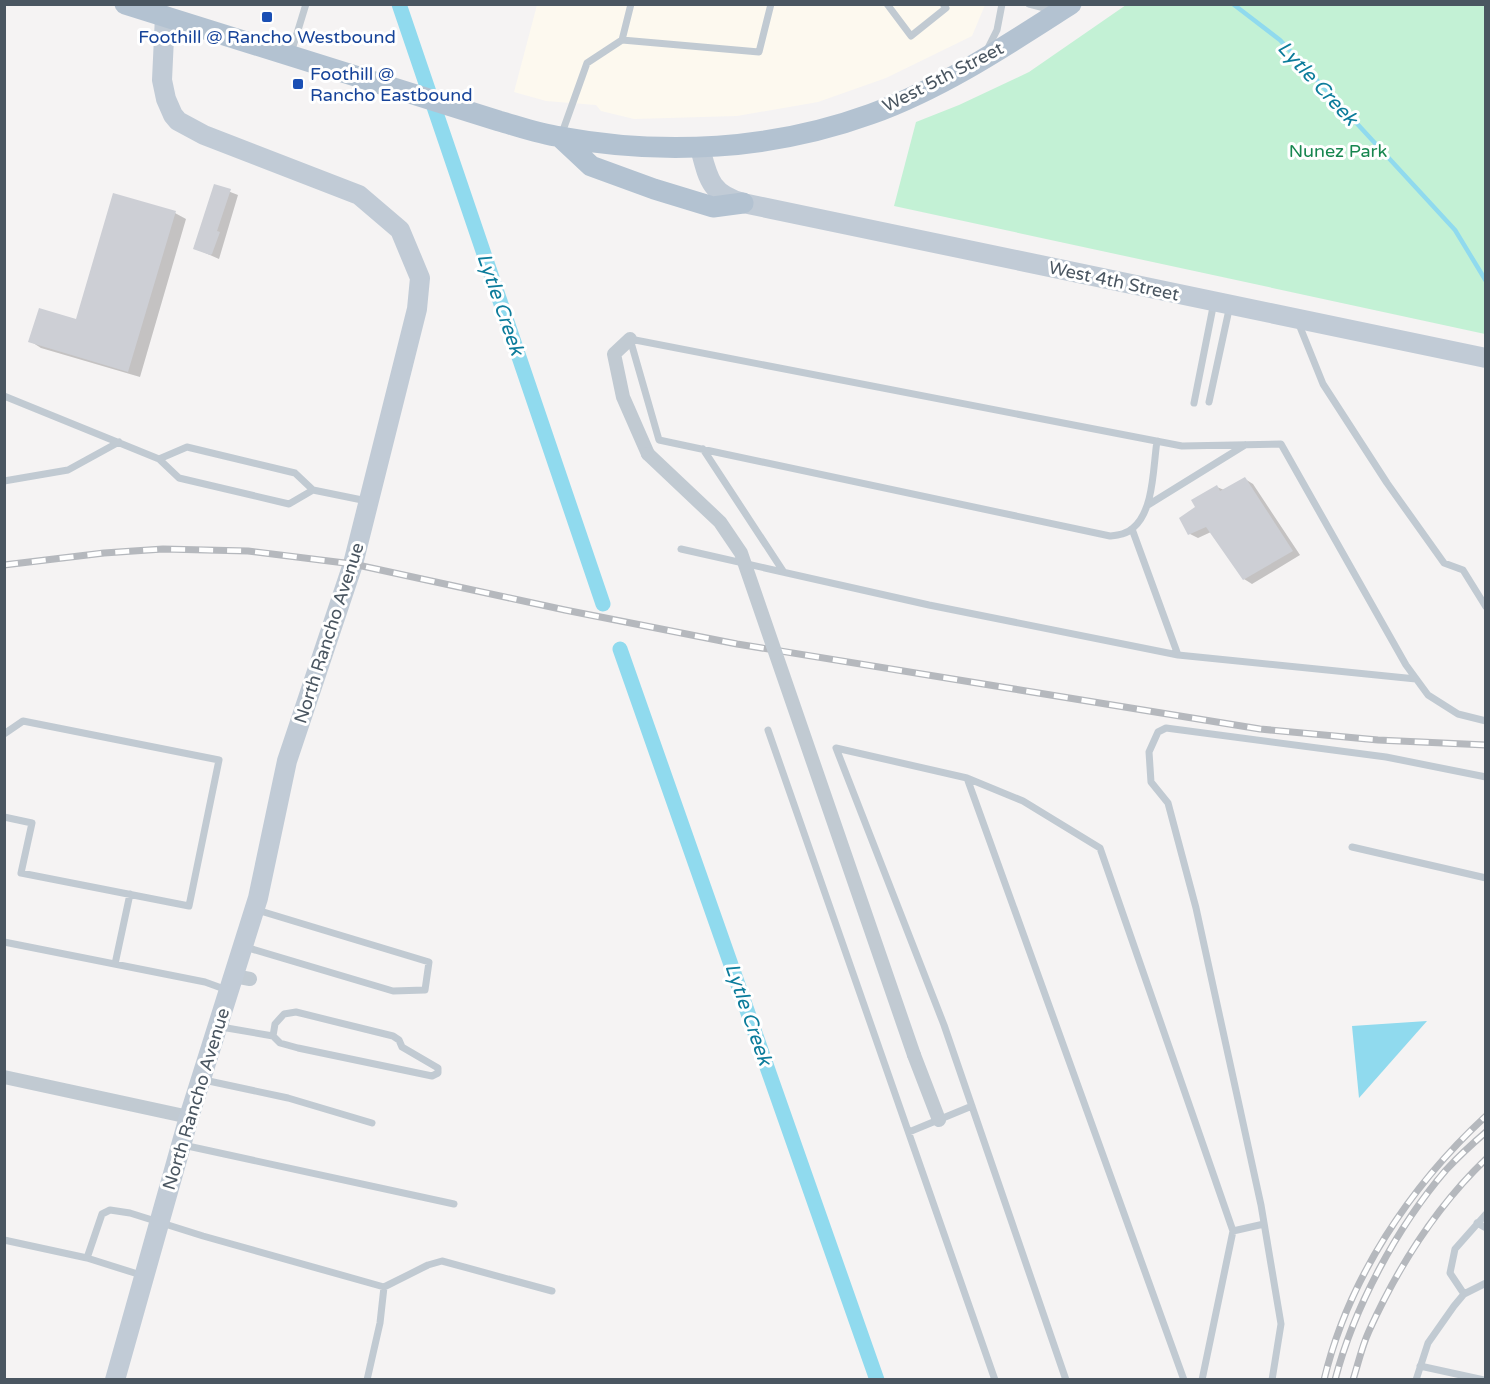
<svg xmlns="http://www.w3.org/2000/svg" width="1490" height="1384" font-family="'Varela Round',sans-serif">
  <style>
    .commercial { fill: #fdf9ef }
    .green { fill: #c3f1d5 }
    .water { fill: #90daee }
    .shadow { fill: #0003 }
    .lines { fill: none; stroke-linecap: round; stroke-linejoin: round }
    .stream { stroke: #90daee; stroke-width: 4.5 }
    .canal { stroke: #90daee; stroke-width: 15 }
    .building { fill: #cdcfd5 }
    .lane { stroke: #c1cad2; stroke-width: 7 }
    .street { stroke: #c1cad2; stroke-width: 14 }
    .secondary { stroke: #c1cbd6; stroke-width: 20 }
    .primary { stroke: #b3c2d1; stroke-width: 21 }
    .rail-casing { stroke: #b5b8bd; stroke-width: 7 }
    .rail { stroke: #fff; stroke-width: 4.5; stroke-dasharray: 14; stroke-linecap: butt }
    .street-bridge { stroke: #c1cad2; stroke-width: 14 }
    .transit-dot { fill: #1a4fb4; stroke: #fff; stroke-width: 2 }
    .labels { text-anchor: middle; stroke-width: 6; stroke-linejoin: round; paint-order: stroke }
    .transit-label { font-size: 18px; fill: #164399; stroke: #fff }
    .street-label { font-size: 18px; fill: #4a5661; stroke: #fff }
    .park-label { font-size: 18px; fill: #17864f; stroke: #fff }
    .water-label { font-size: 20px; font-style: italic; fill: #0c7c9b; stroke: #fff }
  </style>
  <rect width="100%" height="100%" fill="#f5f3f3"/>
  <path class="commercial" d="M537 5H985L972 36 886 78 818 102 737 116 634 119 601 111 596 105 546 101 514 92Z"/>
  <path class="green" d="M1126 5H1485V334L894 206 916 122 959 105 1029 72Z"/>
  <path class="water" d="M1427 1021 1359 1098 1352 1026Z"/>
  <path class="shadow" d="M215 186 238 195 219 259 194 248Z
    M175 213 186 219 140 377 41 348 30 341 77 321Z
    M1245 479 1253 484 1300 555 1252 584 1244 579 1211 532 1198 538 1190 534 1197 508 1217 487 1224 490Z"/>
  <g class="lines">
    <path class="stream" d="M1233 4 1280 40 1455 230 1486 281"/>
    <path class="canal" d="M399 4 603 604
      M620 649 877 1380"/>
  </g>
  <path class="building" d="M214 184 231 189 217 231 220 232 212 254 210 255 193 249Z
    M113 193 176 211 128 372 28 342 39 308 76 319Z
    M1245 477 1293 551 1243 580 1206 527 1188 535 1179 518 1195 507 1191 500 1217 485 1220 491Z"/>
  <g class="lines">
    <path class="lane" d="M631 4 622 40 759 52 771 4
      M887 4 911 36 946 8 943 4
      M1029 4 1052 10
      M987 50 997 30 1002 4
      M291 53 306 4
      M562 133 587 63 622 40
      M1298 322 1323 384 1387 483 1444 563 1463 570 1486 607
      M4 396 159 459
      M1209 402 1230 305
      M1194 403 1214 302
      M1157 441C1153 467 1154 511 1133 528 1127 534 1118 535 1110 536L659 440 630 339 1182 446 1281 444 1406 665 1428 695 1458 714 1486 721
      M703 449 783 571
      M4 481 68 470 119 442
      M313 490 289 504 179 478 159 459 187 447 295 473 313 490 367 501
      M1148 505 1245 445
      M1132 529 1178 655
      M681 549 929 605 1178 655 1416 679
      M768 730 995 1380
      M4 734 23 721 219 760 189 906 21 873 32 823 4 817
      M967 778 1023 801 1100 848 1233 1231 1202 1380
      M1352 847 1486 878
      M4 942 205 982 227 990
      M245 947 393 991 425 990 429 962 257 910
      M115 964 130 894
      M221 1027 273 1036 280 1043 298 1048 432 1076 438 1073V1068L402 1047 399 1040 393 1036 296 1012 284 1014 275 1024 273 1036
      M204 1080 288 1098 372 1123
      M909 1132 972 1106
      M183 1145 454 1204
      M1477 1223 1486 1228
      M1233 1231 1264 1224
      M4 1240 87 1258 141 1275
      M87 1258 102 1214 110 1210 130 1213 203 1236 384 1287 428 1265 442 1261 552 1291
      M1464 1294 1450 1273 1455 1249 1486 1214
      M1420 1366 1484 1380
      M367 1380 380 1323 384 1287
      M1066 1380 944 1025 836 748 967 778 1184 1380
      M1272 1380 1281 1324 1261 1205 1196 908 1168 803 1151 782 1149 752 1158 732 1166 728 1386 757 1486 777
      M1416 1380 1428 1343 1454 1306 1464 1294 1486 1283"/>
    <path class="street" d="M630 339 614 354 623 397 648 454
      M234 976 250 979
      M914 1055 939 1120
      M4 1077 189 1117"/>
    <path class="secondary" d="M700 148C708 178 710 194 743 203L1486 358
      M115 1380 189 1117 258 898 287 761 353 564 417 309 420 278 400 230 359 195 204 135 178 121 173 115 166 99 162 80 165 16"/>
    <path class="primary" d="M125 4 499 121C520 127 540 134 561 137 664 156 772 150 871 114 943 88 1007 45 1071 4
      M560 137 591 166 654 189 713 207 743 203"/>
    <defs>
      <path id="rail" d="M4 565 104 553 163 549 248 551 353 564 565 610 737 644 1260 729 1378 740 1486 745
        M1324 1380C1348 1279 1410 1186 1486 1116
        M1335 1380C1354 1307 1397 1227 1446 1170 1458 1157 1472 1144 1486 1132
        M1353 1380C1358 1364 1362 1346 1369 1331 1397 1269 1436 1207 1486 1159"/>
    </defs>
    <use href="#rail" class="rail-casing"/>
    <use href="#rail" class="rail"/>
    <path class="street-bridge" d="M648 454 720 522 741 553 914 1055"/>
  </g>
  <g class="transit-dot">
    <rect x="261" y="11" width="12" height="12" rx="3"/>
    <rect x="292" y="78" width="12" height="12" rx="3"/>
  </g>
  <g class="labels">
    <g class="transit-label">
      <text x="267" y="43">Foothill @ Rancho Westbound</text>
      <text x="310" y="80" text-anchor="start">Foothill @<tspan x="310" dy="21">Rancho Eastbound</tspan></text>
    </g>
    <g class="street-label">
      <text transform="translate(943 77) rotate(-27)" y="6">West 5th Street</text>
      <text transform="translate(1114 281) rotate(12)" y="6">West 4th Street</text>
      <text transform="translate(329 633) rotate(-72)" y="6">North Rancho Avenue</text>
      <text transform="translate(196 1099) rotate(-73)" y="6">North Rancho Avenue</text>
    </g>
    <g class="park-label">
      <text x="1338" y="157">Nunez Park</text>
    </g>
    <g class="water-label">
      <text transform="translate(1318 83) rotate(47)" y="7">Lytle Creek</text>
      <text transform="translate(501 304) rotate(71)" y="7">Lytle Creek</text>
      <text transform="translate(749 1014) rotate(71)" y="7">Lytle Creek</text>
    </g>
  </g>
  <rect width="1490" height="1384" fill="none" stroke="#4a5661" stroke-width="12"/>
</svg>
